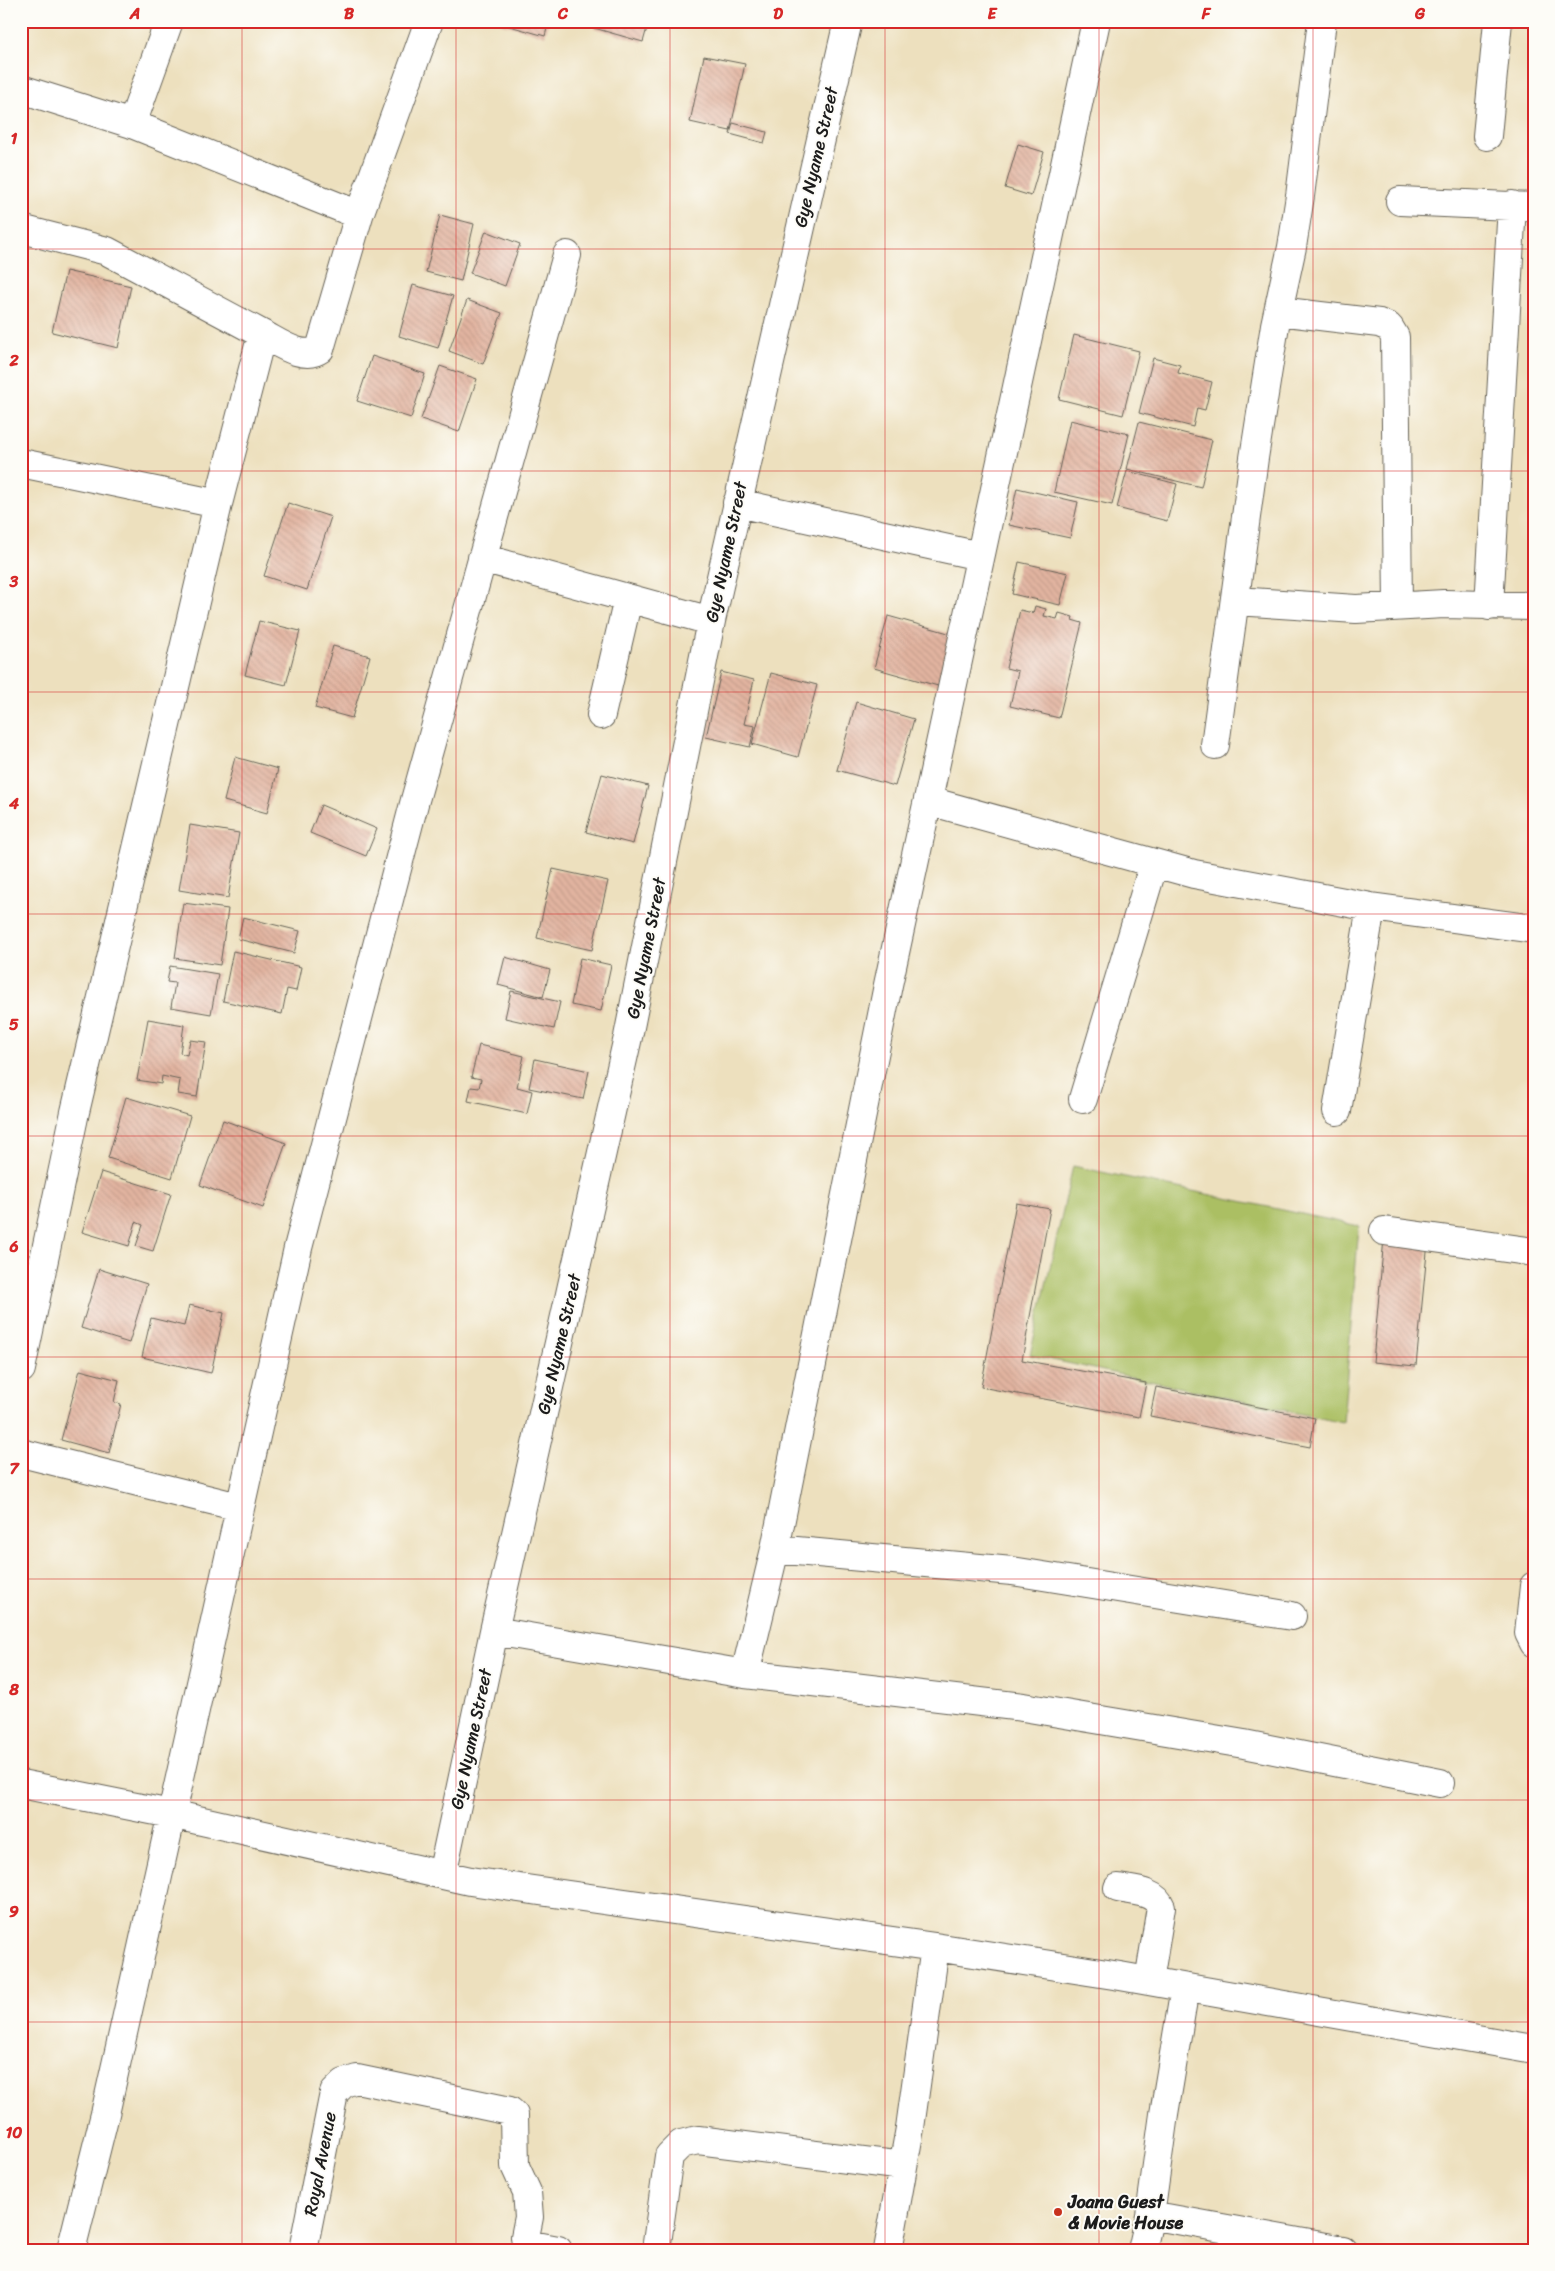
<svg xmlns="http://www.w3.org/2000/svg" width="1555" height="2271" font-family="Sriracha,sans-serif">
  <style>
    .grass { fill: #abbf63; stroke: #646e40 }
    .building { fill: url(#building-back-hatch) }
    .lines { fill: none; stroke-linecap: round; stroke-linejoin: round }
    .minor-casing { stroke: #656155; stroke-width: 30 }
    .minor { stroke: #fff; stroke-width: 28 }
    .grid { fill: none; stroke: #d62828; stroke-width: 1; stroke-opacity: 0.55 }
    .poi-dot { fill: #c8321e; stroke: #fdfcf7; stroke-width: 2 }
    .labels { text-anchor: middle; stroke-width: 4; stroke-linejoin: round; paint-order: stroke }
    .street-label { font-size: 18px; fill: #1c1c1c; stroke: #fdfcf7 }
    .poi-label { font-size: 18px; font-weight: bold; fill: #1c1c1c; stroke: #fdfcf7; text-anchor: start }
    .neatline { fill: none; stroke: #d62828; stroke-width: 2 }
    .grid-label { font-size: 16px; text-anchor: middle; font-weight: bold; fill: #d62828 }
  </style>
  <defs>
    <pattern id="building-back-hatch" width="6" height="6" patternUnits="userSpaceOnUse" patternTransform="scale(1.25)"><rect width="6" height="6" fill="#e2b4a0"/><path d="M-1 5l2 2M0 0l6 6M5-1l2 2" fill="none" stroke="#c19a89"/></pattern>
  </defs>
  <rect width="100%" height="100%" fill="#fdfcf7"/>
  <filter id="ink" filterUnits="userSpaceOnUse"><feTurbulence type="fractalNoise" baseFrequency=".02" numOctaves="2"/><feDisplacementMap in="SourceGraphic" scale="10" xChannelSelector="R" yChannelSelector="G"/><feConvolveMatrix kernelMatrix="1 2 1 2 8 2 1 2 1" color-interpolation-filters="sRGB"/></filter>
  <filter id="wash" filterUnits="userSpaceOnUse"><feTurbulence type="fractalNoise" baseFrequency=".0096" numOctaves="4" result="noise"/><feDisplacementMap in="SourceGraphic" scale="20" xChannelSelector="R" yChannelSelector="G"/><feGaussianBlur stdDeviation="1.12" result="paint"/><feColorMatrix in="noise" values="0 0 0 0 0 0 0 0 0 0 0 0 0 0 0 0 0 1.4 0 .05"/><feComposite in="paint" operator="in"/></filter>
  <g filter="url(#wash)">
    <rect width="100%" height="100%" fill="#ede0be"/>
    <path class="grass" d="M1073 1166 1359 1226 1343 1423 1030 1355Z"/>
    <g id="blocks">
      <path class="building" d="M492 21H549L545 36Z
        M596 21H649L643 42 594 28Z
        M704 56 745 64 730 131 690 122Z
        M733 123 767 132 764 143 730 134Z
        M1018 144 1044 152 1031 196 1005 188Z
        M440 215 474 224 461 281 426 272Z
        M486 231 520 244 505 286 470 273Z
        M66 271 131 286 118 348 52 332Z
        M413 285 453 296 438 348 399 336Z
        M467 300 502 313 483 364 449 351Z
        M1074 335 1139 351 1123 415 1059 399Z
        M372 356 425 374 411 418 357 401Z
        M1153 358 1180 365 1178 373 1212 382 1205 410 1197 408 1193 427 1139 413Z
        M440 366 477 379 459 432 421 419Z
        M1070 420 1129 434 1112 505 1054 492Z
        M1139 422 1212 440 1201 487 1127 469Z
        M1127 471 1177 484 1167 521 1117 508Z
        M1017 488 1078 502 1070 538 1009 525Z
        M288 503 331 517 307 590 264 576Z
        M1019 562 1068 573 1060 605 1012 594Z
        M1035 606 1046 609 1044 616 1057 619 1059 613 1073 617 1072 620 1082 623 1059 718 1010 706 1018 671 1006 668 1020 610 1033 613Z
        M888 616 952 634 938 686 874 668Z
        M259 621 300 631 286 685 245 675Z
        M333 646 370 656 352 718 315 708Z
        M721 672 754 680 744 724 755 726 750 747 706 737Z
        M771 673 817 685 798 757 752 744Z
        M856 702 914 719 895 786 837 770Z
        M235 757 278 769 267 813 224 801Z
        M602 774 648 786 633 844 586 832Z
        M321 805 377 829 366 856 310 833Z
        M190 825 239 833 228 898 179 890Z
        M553 869 608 881 592 950 537 938Z
        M183 903 228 909 220 965 175 958Z
        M243 917 300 931 294 953 238 939Z
        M233 951 301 967 296 991 287 989 282 1014 223 1001Z
        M505 957 550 970 543 997 498 985Z
        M580 958 611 965 601 1011 571 1005Z
        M170 966 218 974 211 1014 171 1007 175 983 167 982Z
        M511 991 560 1002 554 1029 505 1018Z
        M148 1019 184 1025 180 1053 187 1055 190 1040 206 1042 197 1097 178 1094 180 1080 162 1076 161 1084 137 1080Z
        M479 1045 524 1056 517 1087 532 1091 527 1114 468 1101 471 1087 479 1088 481 1079 471 1077Z
        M535 1059 589 1071 583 1099 529 1088Z
        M126 1097 190 1116 172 1178 108 1158Z
        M223 1120 286 1143 263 1208 200 1185Z
        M101 1172 171 1194 153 1251 136 1246 143 1225 136 1222 129 1246 82 1232Z
        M1016 1203 1050 1209 1022 1360 1146 1383 1139 1417 981 1387Z
        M1384 1238 1428 1242 1416 1366 1373 1362Z
        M99 1269 147 1284 129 1343 81 1328Z
        M189 1305 224 1313 211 1373 142 1357 151 1318 184 1326Z
        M80 1370 119 1380 114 1402 121 1404 109 1453 61 1440Z
        M1156 1387 1315 1418 1310 1447 1150 1416Z"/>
    </g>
  </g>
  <g filter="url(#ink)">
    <use href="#blocks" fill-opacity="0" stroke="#656155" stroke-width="1"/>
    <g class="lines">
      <defs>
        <path id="minor" d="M21 89 132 124 359 215
          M132 124 169 21
          M1487 136 1498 21
          M1400 201 1534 207
          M21 229 107 251 262 334
          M1278 311 1379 323 1389 327 1395 337 1398 606
          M21 463 218 504 75 1112 21 1369
          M737 503 980 556
          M218 504 262 334C278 342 303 361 320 349L359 215 429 21
          M482 558 711 621
          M1236 601 1356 609 1444 604 1534 606
          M1489 606 1512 205
          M601 715 628 599
          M1215 745 1254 458 1275 325 1292 247 1300 196 1322 21
          M929 801 1194 874 1371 907 1534 929
          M1083 1099 1154 863
          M1337 1111 1371 907
          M1384 1231 1534 1252
          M21 1453 239 1507
          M775 1549 1012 1571 1292 1616
          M1534 1586 1529 1633 1534 1643
          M494 1631 745 1674 1023 1707 1244 1744 1440 1783
          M745 1674 775 1549 888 985 1096 21
          M21 1784 171 1814 470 1881 935 1947 1120 1976 1534 2049
          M442 1875 494 1631 628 1037 711 621 848 21
          M1118 1888C1133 1891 1155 1891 1161 1907L1149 1981
          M1150 2215 1343 2250
          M71 2250 105 2114 298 1248 415 800 567 255
          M303 2250 334 2093 344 2083 357 2079 510 2111 514 2115 515 2166 527 2192 529 2217 525 2237 526 2244 558 2250
          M656 2250 669 2156 681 2144 698 2140 903 2166
          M888 2250 910 2128 935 1947
          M1142 2250 1150 2215 1164 2114 1185 1988"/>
      </defs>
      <use href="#minor" class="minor-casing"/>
      <use href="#minor" class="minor"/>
    </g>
  </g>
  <path class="grid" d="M242 21V2250M456 21V2250M670 21V2250M885 21V2250M1099 21V2250M1313 21V2250M21 249H1534M21 471H1534M21 692H1534M21 914H1534M21 1136H1534M21 1357H1534M21 1579H1534M21 1800H1534M21 2022H1534"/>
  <circle class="poi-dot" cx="1058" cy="2212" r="5"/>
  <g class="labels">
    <g class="street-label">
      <text transform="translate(816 157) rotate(-77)" y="6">Gye Nyame Street</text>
      <text transform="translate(726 552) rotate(-78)" y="6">Gye Nyame Street</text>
      <text transform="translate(646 948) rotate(-79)" y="6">Gye Nyame Street</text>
      <text transform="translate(559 1344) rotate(-77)" y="6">Gye Nyame Street</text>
      <text transform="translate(471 1739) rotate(-78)" y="6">Gye Nyame Street</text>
      <text transform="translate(320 2164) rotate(-79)" y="6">Royal Avenue</text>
    </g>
    <g class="poi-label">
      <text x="1068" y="2208">Joana Guest<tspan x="1068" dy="21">&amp; Movie House</tspan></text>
    </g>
  </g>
  <rect width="1555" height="2271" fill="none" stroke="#fdfcf7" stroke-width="55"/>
  <rect x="28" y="28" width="1500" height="2216" class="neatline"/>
  <g class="grid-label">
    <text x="135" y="19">A</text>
    <text x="349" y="19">B</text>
    <text x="563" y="19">C</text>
    <text x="778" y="19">D</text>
    <text x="992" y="19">E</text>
    <text x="1206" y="19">F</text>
    <text x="1420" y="19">G</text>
    <text x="14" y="144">1</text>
    <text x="14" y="366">2</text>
    <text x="14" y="587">3</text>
    <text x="14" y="809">4</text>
    <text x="14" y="1030">5</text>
    <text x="14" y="1252">6</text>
    <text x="14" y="1474">7</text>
    <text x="14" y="1695">8</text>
    <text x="14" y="1917">9</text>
    <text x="14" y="2138">10</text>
  </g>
</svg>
